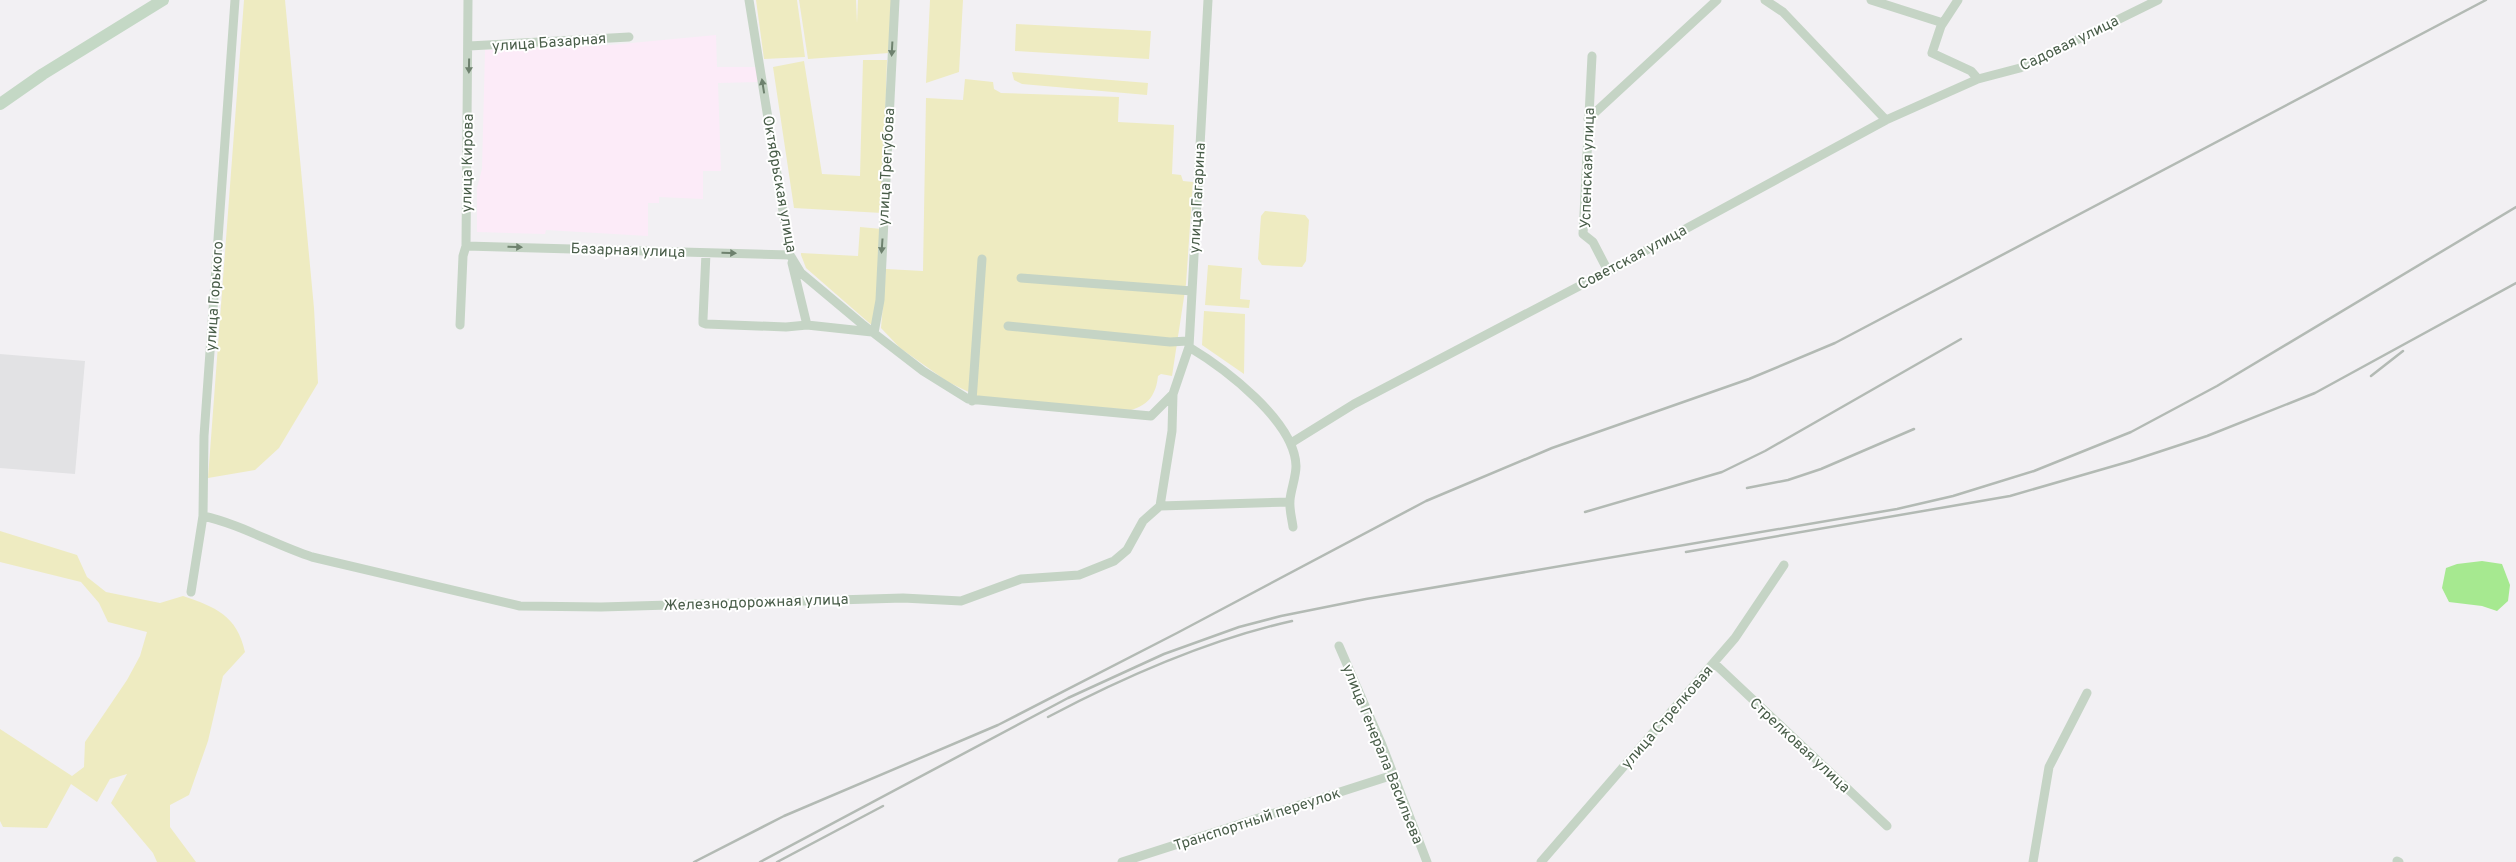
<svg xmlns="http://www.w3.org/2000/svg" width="2516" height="862" font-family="Overpass,sans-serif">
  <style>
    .commercial { fill: #fcebf8 }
    .education { fill: #e2e2e4 }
    .green { fill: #eeebc1 }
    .water { fill: #a6e990 }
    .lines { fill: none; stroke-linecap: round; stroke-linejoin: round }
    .minor { stroke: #c5d4c5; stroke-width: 9 }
    .secondary { stroke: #c4d8c5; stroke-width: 12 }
    .rail { stroke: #b3bab4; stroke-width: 2.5 }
    .oneway { fill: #6e816e }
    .labels { text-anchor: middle; stroke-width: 4; stroke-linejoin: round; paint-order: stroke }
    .street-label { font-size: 15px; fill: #495d49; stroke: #fff }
  </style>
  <rect width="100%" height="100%" fill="#f2f0f3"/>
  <path class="commercial" d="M716 35 717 67H756L759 82 718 83 721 171H703V199L659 197V203H648V236L546 230 545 234 477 232V188L482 169 485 50 610 45Z"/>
  <path class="education" d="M0 354 85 361 75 474 0 468Z"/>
  <path class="green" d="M244 0H285L314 308 318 383 279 448 255 470 208 478Z
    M756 0H797L805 57 764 59Z
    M799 0H856L857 23 858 0H892L889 53 808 59Z
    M930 0H963L959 72 926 83Z
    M1016 24 1151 31 1149 59 1015 51Z
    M863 60H887L882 213 794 208 773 67 804 61 822 174 860 176Z
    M1012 72 1148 83 1147 95 1022 84 1014 80Z
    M965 79 993 82 994 89 1001 93 1119 97 1118 122 1174 125 1172 174 1181 175 1183 181 1193 182 1186 284 1172 376 1161 374 1158 376C1156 394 1149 405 1131 410L979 397 948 382 931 370 900 348 881 328 886 269 923 271 926 98 963 100Z
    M1265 211 1305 215 1309 220 1306 261 1302 267 1262 265 1258 259 1261 216Z
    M860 227 882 229 875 328 806 268 801 255V253L858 256Z
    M1208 265 1242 268 1240 299 1250 300 1249 308 1205 305Z
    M1204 311 1245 314 1244 374 1202 345Z
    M0 531 77 555 87 577 106 592 160 603 183 596C215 607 237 615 245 652L223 676 208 741 189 795 170 805V827L196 862H157L153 853 111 803 127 774 110 779 97 802 71 784 47 828 3 827 0 821V729L72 776 84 767 85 742 127 680 140 656 147 632 108 622 99 603 81 582 0 562Z"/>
  <path class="water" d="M2482 561 2502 564 2510 585 2508 601 2497 611 2482 606 2449 602 2442 588 2446 568 2457 564Z"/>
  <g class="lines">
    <path class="minor" d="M749 0 790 255 801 273 862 324 923 371 968 399 1151 416 1173 394 1189 347 1208 0
      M1765 0 1783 12 1886 120
      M1871 0 1943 23
      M1958 0 1941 26 1932 53 1971 71 1978 79
      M469 46 629 37
      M1592 56 1583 234 1593 242 1608 271
      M1588 119 1717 0
      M466 246 790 255
      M706 253 703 319V323L706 324 786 327 807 325 872 332
      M792 263 807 325
      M1021 278 1192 291
      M460 325 463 256 466 246 468 0
      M1008 326 1170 342 1188 341
      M874 333 880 300 895 0
      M1189 347C1224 368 1295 421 1296 466 1296 477 1291 489 1290 500 1289 509 1292 519 1293 527
      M972 401 982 259
      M1291 443 1354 404 1608 271 1886 120 1978 79 2020 68 2158 0
      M1160 506 1172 431 1173 394
      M203 516C240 524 275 545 312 557L520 606 601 607 903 598 961 601 1021 579 1079 575 1114 561 1127 550 1143 521 1160 506 1290 502
      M191 592 203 516 204 436 235 0
      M1339 646 1382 745 1427 862
      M1714 663 1887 826
      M2397 861 2399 862
      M1122 862 1393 775
      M1541 862 1735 638 1784 565
      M2033 862 2049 767 2087 693"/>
    <path class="secondary" d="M0 104 43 74 163 0"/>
    <path class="rail" d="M2371 376 2403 351
      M1747 488 1788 480 1821 469 1914 429
      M1585 512 1722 472 1765 451 1961 339
      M1686 552 2010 496 2131 461 2207 436 2315 393 2516 283
      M1048 717C1124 677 1207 640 1292 621
      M694 862 784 816 998 725 1177 633 1426 501 1552 448 1749 379 1835 343 2486 0
      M760 862 1068 698 1164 654 1239 627 1281 616 1366 599 1897 509 1953 496 2034 471 2131 432 2217 386 2516 207
      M777 862 883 806"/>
  </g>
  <defs><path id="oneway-solid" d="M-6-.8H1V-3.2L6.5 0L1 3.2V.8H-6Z" transform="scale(1.25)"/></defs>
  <g class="oneway">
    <use href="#oneway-solid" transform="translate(892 49) rotate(93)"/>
    <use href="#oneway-solid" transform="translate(469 66) rotate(91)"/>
    <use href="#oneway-solid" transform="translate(763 86) rotate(-99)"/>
    <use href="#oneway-solid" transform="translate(882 246) rotate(94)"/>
    <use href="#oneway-solid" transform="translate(515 247) rotate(2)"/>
    <use href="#oneway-solid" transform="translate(729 253) rotate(2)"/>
  </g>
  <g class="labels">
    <g class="street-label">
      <text transform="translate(549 42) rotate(-4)" y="5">улица Базарная</text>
      <text transform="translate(2069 43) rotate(-26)" y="5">Садовая улица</text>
      <text transform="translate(467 163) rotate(-89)" y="5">улица Кирова</text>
      <text transform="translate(886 167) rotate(-87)" y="5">улица Трегубова</text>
      <text transform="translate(1587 168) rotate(-88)" y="5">Успенская улица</text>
      <text transform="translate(780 184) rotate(80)" y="5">Октябрьская улица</text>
      <text transform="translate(1197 198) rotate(-87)" y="5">улица Гагарина</text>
      <text transform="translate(628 250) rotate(2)" y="5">Базарная улица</text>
      <text transform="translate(1632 257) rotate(-28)" y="5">Советская улица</text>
      <text transform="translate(214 296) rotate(-86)" y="5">улица Горького</text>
      <text transform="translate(756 602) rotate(-2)" y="5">Железнодорожная улица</text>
      <text transform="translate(1667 717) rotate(-49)" y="5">улица Стрелковая</text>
      <text transform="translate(1800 745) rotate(43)" y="5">Стрелковая улица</text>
      <text transform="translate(1383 754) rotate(68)" y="5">улица Генерала Васильева</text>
      <text transform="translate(1257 819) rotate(-18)" y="5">Транспортный переулок</text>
    </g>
  </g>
</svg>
